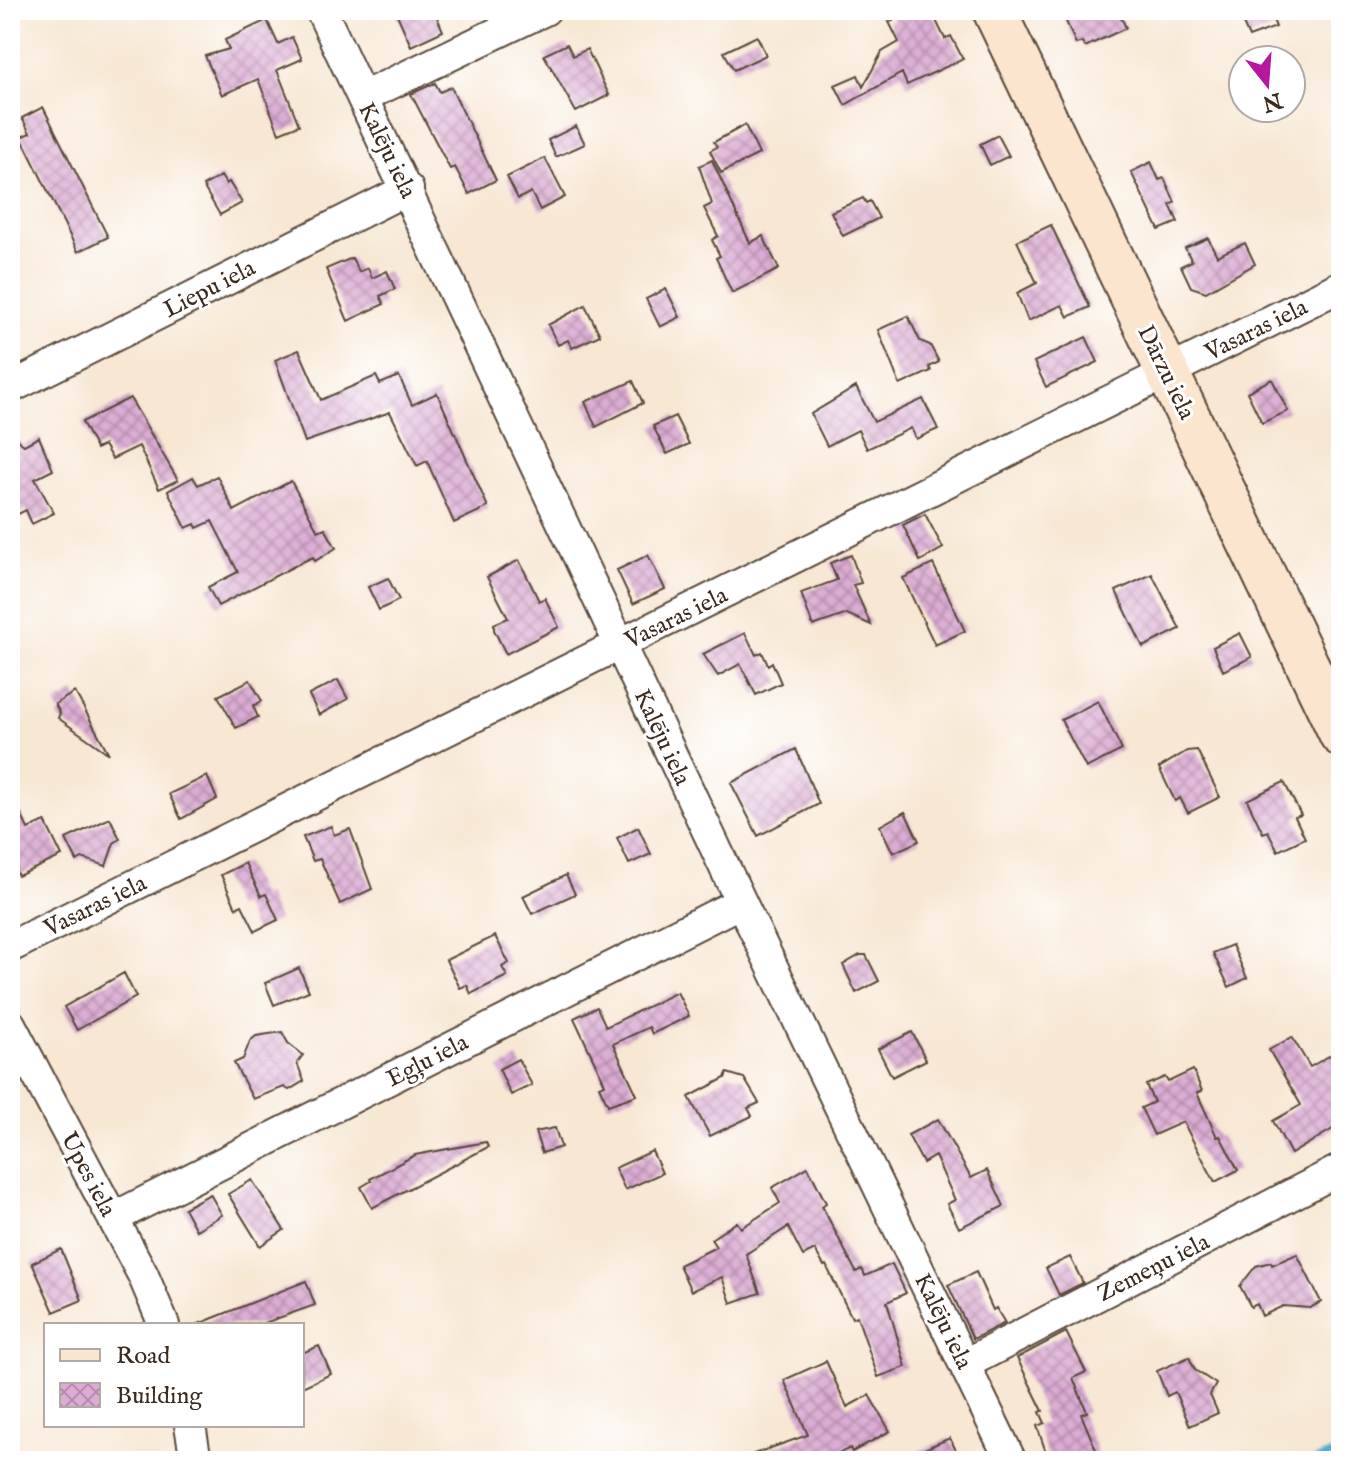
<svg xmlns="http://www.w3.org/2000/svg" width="1351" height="1471" font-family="'IM FELL English',serif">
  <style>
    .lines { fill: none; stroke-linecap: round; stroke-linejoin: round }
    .stream { stroke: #4eaecd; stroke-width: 8 }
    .building { fill: url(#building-cross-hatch) }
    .minor-casing { stroke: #574639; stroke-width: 34 }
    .secondary-casing { stroke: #574639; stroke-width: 46 }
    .minor { stroke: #fff; stroke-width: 30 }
    .secondary { stroke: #fbe5cf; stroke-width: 42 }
    .labels { text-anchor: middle; stroke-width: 6; stroke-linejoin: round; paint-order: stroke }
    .street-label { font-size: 24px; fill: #3b2a1e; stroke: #fff }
  </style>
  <defs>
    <pattern id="building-cross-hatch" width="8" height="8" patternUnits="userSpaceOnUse" patternTransform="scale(2)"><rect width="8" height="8" fill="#dcacd4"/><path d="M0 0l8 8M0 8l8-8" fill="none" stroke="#b48cab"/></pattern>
  </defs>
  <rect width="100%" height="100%" fill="#fff"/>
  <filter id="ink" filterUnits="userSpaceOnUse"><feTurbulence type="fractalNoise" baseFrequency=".0125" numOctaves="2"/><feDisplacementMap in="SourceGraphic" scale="16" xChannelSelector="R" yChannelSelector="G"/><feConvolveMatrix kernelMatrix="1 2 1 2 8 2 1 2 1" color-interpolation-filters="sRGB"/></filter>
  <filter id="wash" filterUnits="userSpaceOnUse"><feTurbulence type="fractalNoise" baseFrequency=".006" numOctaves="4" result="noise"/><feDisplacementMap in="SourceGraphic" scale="32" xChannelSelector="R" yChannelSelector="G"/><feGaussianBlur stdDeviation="1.8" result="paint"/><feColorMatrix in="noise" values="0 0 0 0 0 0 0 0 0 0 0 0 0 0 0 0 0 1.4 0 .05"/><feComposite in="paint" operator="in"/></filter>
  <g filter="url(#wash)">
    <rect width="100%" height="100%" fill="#f7e7d3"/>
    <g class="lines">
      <path class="stream" d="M1316 1461 1341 1451"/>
    </g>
    <g id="blocks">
      <path class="building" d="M395 10H434L443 31 411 46Z
        M894 10 908 14 931 10 945 39 951 36 963 59 907 85 902 73 845 105 835 85 858 75 863 87 882 52 899 42 889 22 893 21Z
        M1061 10H1118L1126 28 1085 47 1082 42 1076 44Z
        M1237 10H1269L1276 27 1249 37Z
        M267 20 278 44 292 37 302 59 277 70 299 125 279 133 258 79 222 95 205 56 229 49 225 40Z
        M757 36 766 55 734 70 724 52Z
        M567 44 573 56 587 49 609 95 576 112 544 55Z
        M435 83 440 92 451 87 496 180 469 194 455 167 450 169 411 94Z
        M43 107 108 237 78 252 21 137 30 133 22 118Z
        M745 125 759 154 721 173 710 151 717 147 714 142Z
        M576 126 585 144 556 157 548 140Z
        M998 135 1009 156 990 165 980 144Z
        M545 158 565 197 540 210 531 192 518 199 507 177Z
        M712 160 750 243 763 236 779 269 732 293 716 258 720 256 712 240 718 236 704 208 712 204 699 166Z
        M1151 162 1159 180 1164 178 1175 202 1170 205 1178 222 1159 230 1131 172Z
        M221 176 226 184 229 182 242 203 220 215 203 186Z
        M863 198 866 203 870 201 879 218 843 236 831 212Z
        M1051 225 1090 307 1068 317 1062 305 1028 321 1017 293 1037 283 1017 241Z
        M1208 238 1217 256 1245 243 1255 264 1206 292 1191 287 1181 266 1192 261 1185 248Z
        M352 258 359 272 368 268 372 278 387 271 395 289 380 296 384 304 348 321 326 269Z
        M666 289 680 317 660 327 646 299Z
        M585 305 600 335 572 348 568 340 558 345 548 325Z
        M908 316 920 341 930 345 939 362 929 367 931 371 900 385 878 330Z
        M1086 337 1098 362 1046 387 1034 362Z
        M299 350 321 400 376 376 380 384 399 376 412 405 437 393 488 507 454 523 427 461 417 466 390 412 305 442 275 360Z
        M1272 379 1288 411 1262 423 1247 392Z
        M633 381 643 403 596 427 585 402Z
        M856 387 874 422 923 399 938 429 916 439 911 428 867 449 858 430 827 446 811 414Z
        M130 398 178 480 159 489 139 446 112 459 104 445 96 449 82 422Z
        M675 416 689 444 667 454 653 426Z
        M11 435 24 445 39 437 53 470 35 479 54 513 32 524 26 510 10 518Z
        M217 476 234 511 291 481 318 531 325 528 336 548 315 561 313 557 302 562 218 606 208 587 238 572 212 521 197 528 195 524 186 528 168 491 193 477 198 485Z
        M925 514 943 548 920 561 903 525Z
        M648 555 665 589 633 604 617 570Z
        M851 555 861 583 853 585 871 625 847 614 813 626 801 593 837 580 830 563Z
        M519 560 539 601 545 598 559 627 506 654 494 630V624L508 618 487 577Z
        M933 564 965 631 935 645 903 578Z
        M1152 574 1180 629 1143 647 1116 591Z
        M388 578 399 600 379 610 368 587Z
        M745 633 756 655 762 652 768 665 772 662 781 683 756 695 740 664 718 676 703 654Z
        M1240 633 1252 657 1223 671 1213 647Z
        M250 680 262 701 253 706 258 717 236 728 218 696Z
        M338 680 348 699 319 715 309 695Z
        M75 692 109 754 58 718 60 713 55 704Z
        M1098 701 1122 750 1086 768 1061 720Z
        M796 749 819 804 758 836 731 783Z
        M1197 750 1220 797 1188 813 1180 798 1175 801 1159 768 1187 751Z
        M207 776 217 799 181 819 169 794Z
        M1284 782 1301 815 1295 817 1305 838 1278 851 1268 831 1263 833 1247 800Z
        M10 791 28 829 45 821 62 856 18 876 10 858Z
        M905 812 919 841 893 853 880 826Z
        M110 818 120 839 114 843 106 866 82 858 77 861 66 839Z
        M331 826 334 835 350 829 372 889 340 904 320 859 313 861 303 837Z
        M638 827 651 854 629 864 617 838Z
        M245 863 261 896 266 894 278 920 255 931 242 905 236 908 221 875Z
        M566 875 575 894 532 914 523 896Z
        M495 936 509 963 502 967 507 976 471 994 467 985 460 988 446 960Z
        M1232 945 1247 978 1229 987 1213 953Z
        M860 955H866L879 981 856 993 843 965Z
        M299 968 309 991 274 1005 265 983Z
        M124 973 136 997 77 1030 64 1007Z
        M677 992 689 1016 652 1034 649 1027 613 1044 637 1095 608 1105 599 1086 605 1084 574 1018 597 1007 606 1027Z
        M282 1032 288 1043 303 1055 297 1063 304 1081 289 1090 284 1087 253 1099 234 1063 243 1059 250 1041 256 1036Z
        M912 1032 926 1060 892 1077 878 1049Z
        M1292 1037 1310 1067 1341 1049V1124L1291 1154 1273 1121 1301 1105 1269 1050Z
        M518 1059 532 1085 511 1095 499 1069Z
        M1193 1070 1202 1091 1197 1093 1217 1137 1220 1136 1238 1170 1215 1182 1183 1122 1154 1135 1141 1108 1154 1102 1146 1085 1165 1077 1168 1082Z
        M727 1073 744 1078 759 1103 748 1108 752 1116 710 1136 689 1097 725 1078Z
        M938 1119 971 1178 987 1170 1004 1206 959 1228 947 1204 955 1200 935 1156 923 1163 908 1135Z
        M555 1128 561 1147 542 1153 535 1132Z
        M486 1142 488 1147 372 1208 361 1187 371 1181 370 1179 415 1155Z
        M652 1151 662 1173 625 1190 615 1168Z
        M808 1167 826 1203 822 1206 856 1272 862 1269 865 1276 892 1264 906 1293 887 1302 906 1367 878 1377 857 1316 852 1318 826 1265 824 1266 815 1250 803 1256 788 1227 746 1254 760 1293 731 1303 722 1277 691 1291 679 1265 716 1247 711 1239 737 1222 741 1228 780 1203 772 1188Z
        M252 1180 284 1230 260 1246 228 1194Z
        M210 1194 222 1215 196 1230 184 1208Z
        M61 1249 82 1300 54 1312 32 1263Z
        M1297 1254 1321 1302 1310 1308 1283 1306 1262 1316 1257 1304 1251 1307 1240 1286 1256 1266 1271 1262 1272 1265Z
        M1070 1257 1083 1283 1059 1295 1046 1268Z
        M976 1272 993 1310 996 1308 1005 1323 973 1339 948 1285Z
        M306 1281 315 1305 259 1325H196Z
        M1066 1332 1086 1372 1073 1378 1087 1412 1081 1414 1097 1452 1080 1461H1049L1037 1426 1045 1423 1040 1412 1043 1411 1017 1358Z
        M319 1346 331 1374 302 1387V1353Z
        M1189 1357 1195 1370 1216 1384 1210 1395 1218 1413 1190 1426 1175 1392 1167 1396 1157 1371Z
        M826 1361 847 1407 869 1395 890 1431 852 1452 850 1448 824 1461H742V1458L808 1435 784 1380Z
        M950 1438 961 1461H896Z"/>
    </g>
  </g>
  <g filter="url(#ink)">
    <use href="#blocks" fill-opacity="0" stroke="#574639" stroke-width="2"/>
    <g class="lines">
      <defs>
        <path id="minor" d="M321 10 741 902 1011 1461
          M363 97 545 10
          M10 388 408 189
          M10 947 1341 286
          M10 1024 143 1275 164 1325
          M113 1218 741 902
          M965 1364 1341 1169
          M190 1425 196 1461"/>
        <path id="secondary" d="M994 10 1341 735"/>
      </defs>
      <use href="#minor" class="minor-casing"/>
      <use href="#secondary" class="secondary-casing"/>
      <use href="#minor" class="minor"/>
      <use href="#secondary" class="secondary"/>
    </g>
  </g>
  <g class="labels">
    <g class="street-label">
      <text transform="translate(388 150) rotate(64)" y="8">Kalēju iela</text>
      <text transform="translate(209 288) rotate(-27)" y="8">Liepu iela</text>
      <text transform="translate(1256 329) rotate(-26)" y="8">Vasaras iela</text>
      <text transform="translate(1167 372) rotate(64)" y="8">Dārzu iela</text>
      <text transform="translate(676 617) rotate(-26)" y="8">Vasaras iela</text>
      <text transform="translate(663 737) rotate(65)" y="8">Kalēju iela</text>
      <text transform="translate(95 905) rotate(-26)" y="8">Vasaras iela</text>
      <text transform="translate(427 1060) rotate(-27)" y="8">Egļu iela</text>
      <text transform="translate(89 1174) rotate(62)" y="8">Upes iela</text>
      <text transform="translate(1153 1267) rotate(-27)" y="8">Zemeņu iela</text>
      <text transform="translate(944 1321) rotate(64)" y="8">Kalēju iela</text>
    </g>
  </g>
  <rect width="1351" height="1471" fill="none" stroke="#fff" stroke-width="40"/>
  <rect x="44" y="1323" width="260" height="104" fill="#ffffff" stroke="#b1aaa5" stroke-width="2"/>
  <rect x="60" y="1349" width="40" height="12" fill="#fbe5cf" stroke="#b1aaa5" stroke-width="2"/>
  <text x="116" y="1363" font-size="24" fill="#3b2a1e">Road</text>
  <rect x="60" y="1383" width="40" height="24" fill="url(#building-cross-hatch)" stroke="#b1aaa5" stroke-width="2"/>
  <text x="116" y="1403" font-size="24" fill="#3b2a1e">Building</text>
  <g transform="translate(1267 84) rotate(163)"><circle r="38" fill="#ffffff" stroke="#b1aaa5" stroke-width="2"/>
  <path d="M0-6L14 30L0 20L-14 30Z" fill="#b5179e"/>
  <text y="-12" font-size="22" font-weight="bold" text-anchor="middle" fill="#3b2a1e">N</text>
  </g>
</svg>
